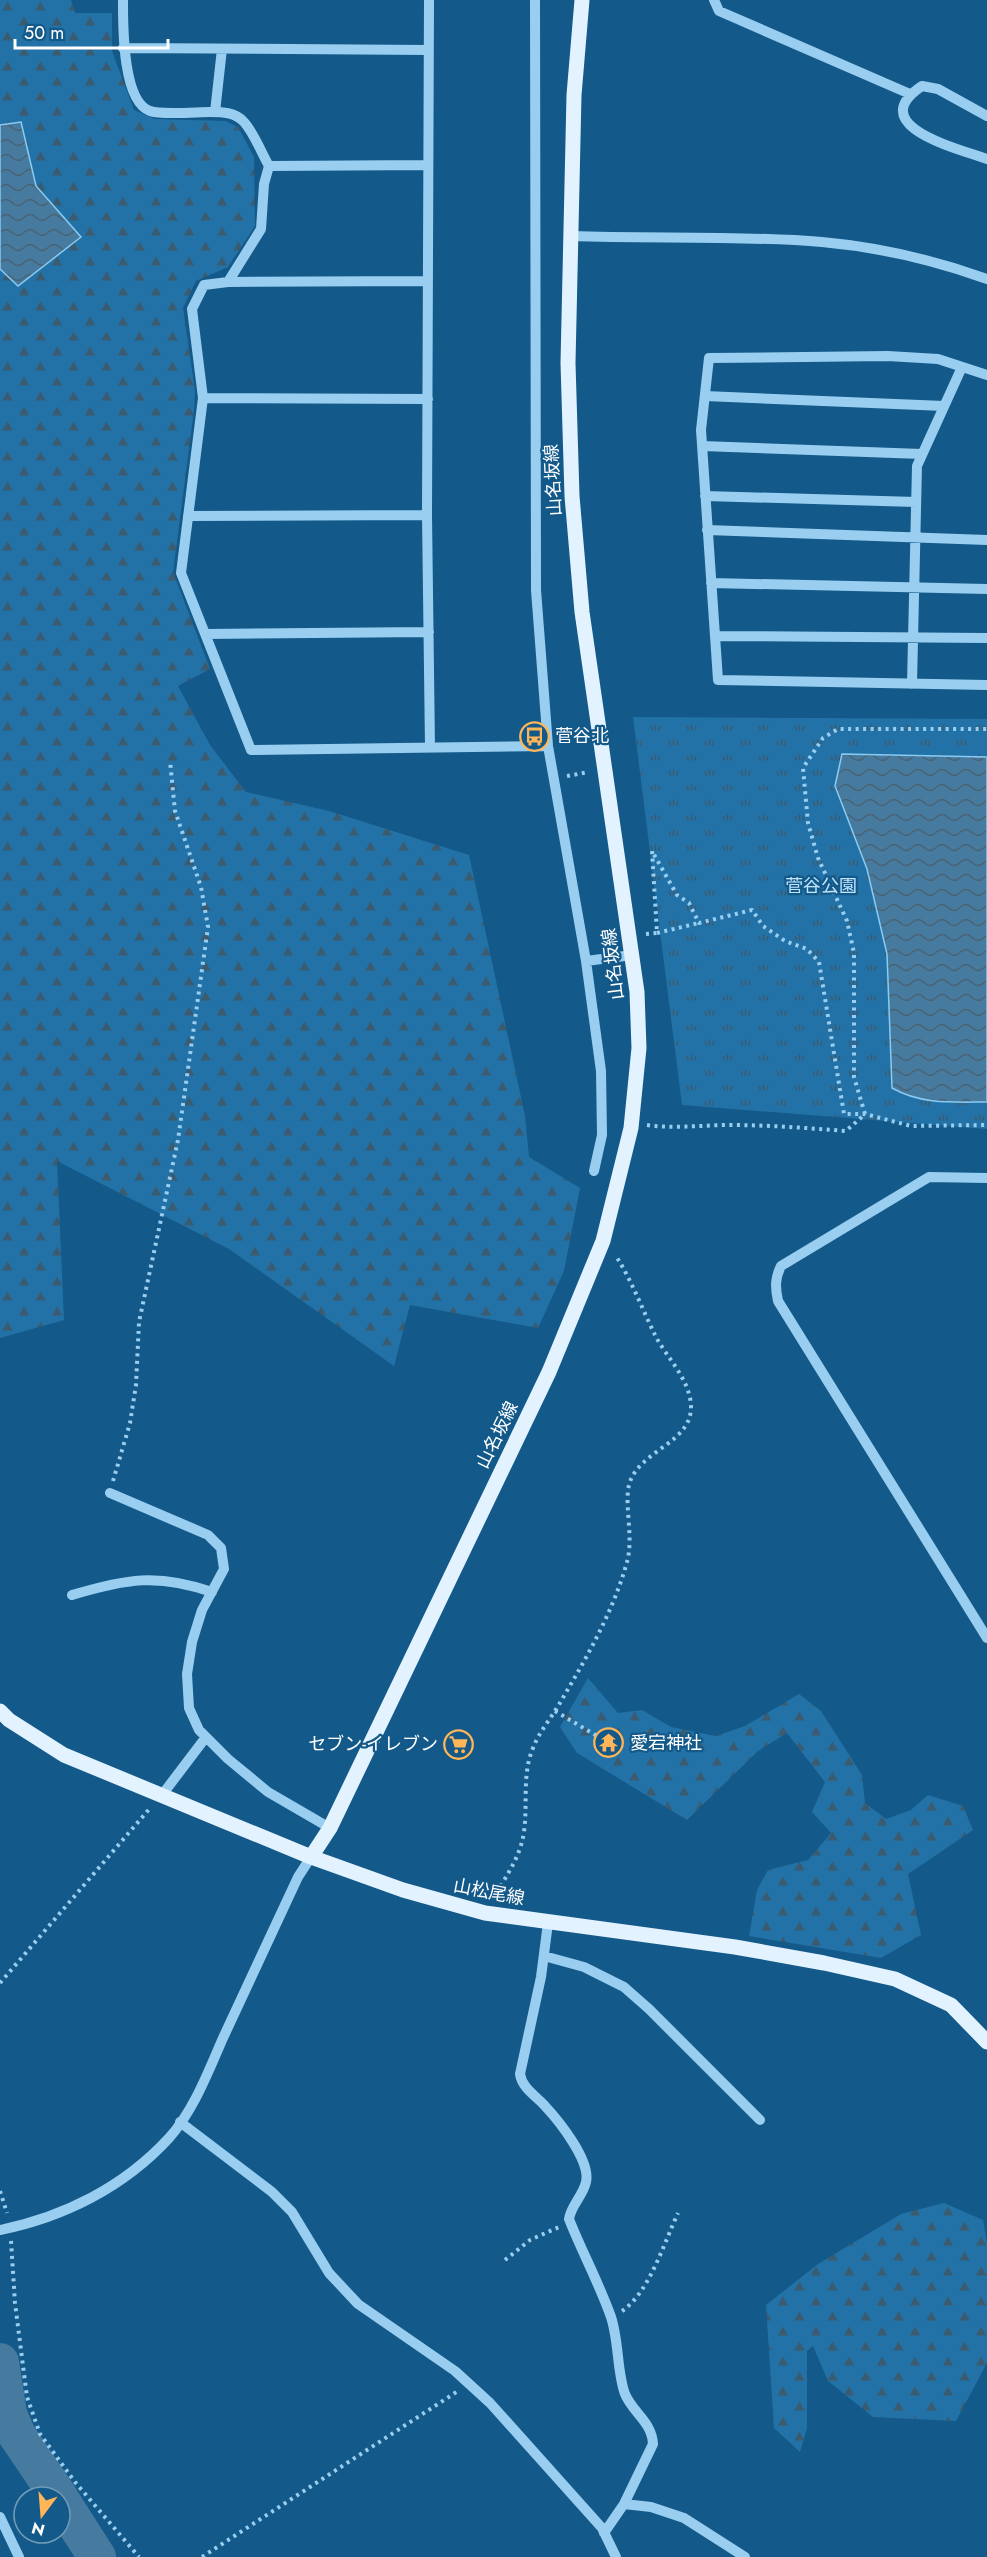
<svg xmlns="http://www.w3.org/2000/svg" width="987" height="2557" font-family="Jost,'Noto Sans JP',sans-serif">
  <style>
    .grass { fill: url(#grass-tufts) }
    .forest { fill: url(#forest-firs) }
    .water { fill: url(#water-waves); stroke: #8acbf3; stroke-width: 1.5 }
    .lines { fill: none; stroke-linecap: round; stroke-linejoin: round }
    .river { stroke: #467a9e; stroke-width: 38 }
    .path { stroke: #99cef0; stroke-width: 4; stroke-dasharray: 3 4.5; stroke-linecap: butt }
    .minor { stroke: #99cef0; stroke-width: 10 }
    .major { stroke: #e2f2ff; stroke-width: 15 }
    .labels { text-anchor: middle; stroke-width: 4.5; stroke-linejoin: round; paint-order: stroke }
    .street-label { font-size: 18px; fill: #fff; stroke: #135989 }
    .poi-label { font-size: 18px; fill: #fff; stroke: #135989; text-anchor: start }
    .park-label { font-size: 18px; fill: #bfe4fc; stroke: #135989 }
  </style>
  <defs>
    <pattern id="grass-tufts" width="24" height="20" patternUnits="userSpaceOnUse" patternTransform="scale(1.5)"><rect width="24" height="20" fill="#2272a7"/><path d="M3 7l-1-3M5 7V3M7 7l1-3M15 17l-1-3M17 17v-4M19 17l1-3" fill="none" stroke="#3b5b70"/></pattern>
    <pattern id="forest-firs" width="22" height="20" patternUnits="userSpaceOnUse" patternTransform="scale(1.5)"><rect width="22" height="20" fill="#2272a7"/><path d="M5 1l3.5 6h-7zM16 11l3.5 6h-7z" fill="#3b5b70"/></pattern>
    <pattern id="water-waves" width="16" height="10" patternUnits="userSpaceOnUse" patternTransform="scale(1.5)"><rect width="16" height="10" fill="#467a9e"/><path d="M0 5q4-4 8 0t8 0" fill="none" stroke="#496375"/></pattern>
  </defs>
  <rect width="100%" height="100%" fill="#135989"/>
  <path class="grass" d="M633 717 987 719V1129L682 1105Z"/>
  <path class="forest" d="M0 0H71L75 13H112V51L134 110 155 119 226 121 238 127 254 157 255 226 228 267 196 281 183 308 195 391 194 410 173 572 210 669 178 686 210 745 246 792 329 811 469 855 525 1116 529 1157 580 1188 564 1271 538 1328 410 1305 394 1366 229 1249 57 1161 64 1320 0 1338V269L18 286 80 237 36 186 21 123 0 125Z
    M588 1678 618 1713 642 1710 671 1727 716 1736 745 1726 799 1694 821 1711 862 1775 865 1803 886 1819 911 1810 928 1795 963 1806 973 1830 908 1874 921 1935 881 1958 749 1936 757 1890 768 1870 808 1860 831 1833 812 1812 825 1782 787 1733 758 1751 687 1820 577 1753 560 1727Z
    M944 2203 983 2220 987 2244V2363L956 2421 873 2417 828 2381 813 2346 807 2351V2428L800 2452 774 2428 766 2305 818 2264 901 2214Z"/>
  <path class="water" d="M21 122 36 186 81 237 18 286 0 269V125Z
    M842 754 987 757V1102C954 1102 922 1105 892 1088L887 954 867 869 835 786Z"/>
  <g class="lines">
    <path class="river" d="M0 2362 8 2414 17 2435 59 2497
      M60 2499 97 2557"/>
    <path class="path" d="M567 776 589 772
      M657 933 699 923
      M646 934 657 933 652 851 677 895 689 903 699 923 752 910 763 926 785 941 807 949 819 962 844 1114H865L911 1126 987 1125
      M865 1114 854 1077V953L847 921 818 858 808 823 803 768 823 738 838 729H987
      M647 1125C675 1129 702 1125 730 1125 769 1125 807 1128 846 1131L864 1115
      M113 1481 130 1423 136 1385 139 1322 178 1140 208 927 201 887 175 811 170 761
      M555 1711 602 1739
      M493 1899C501 1884 513 1868 519 1851 532 1818 519 1781 533 1748 539 1732 552 1717 561 1701 587 1657 613 1612 627 1562 634 1537 624 1506 629 1485 638 1450 692 1444 691 1406 690 1380 668 1359 656 1337 643 1311 632 1281 616 1256
      M0 1983 151 1807
      M0 2191 7 2213
      M11 2241 15 2303 27 2397 40 2434 75 2482 139 2557
      M505 2260 530 2240 559 2227
      M622 2311C649 2293 664 2243 678 2213
      M202 2557 458 2391"/>
    <path class="minor" d="M123 0C123 25 122 101 150 111 160 115 197 112 210 112 222 112 235 112 244 122 254 133 261 152 269 166L264 184 261 229 228 282 204 285 192 309 203 398 181 573 251 750 548 746
      M429 0 427 515 430 748
      M535 0 536 590 548 746 586 961 633 955
      M714 0 719 11 910 94
      M123 48 428 50
      M215 112 222 49
      M987 116 938 89 922 86C862 126 960 149 987 159
      M269 166 428 165
      M571 236C655 239 739 235 822 242 878 247 934 260 987 279
      M228 282 427 281
      M987 375 938 359 888 356 709 358 701 430 718 680 987 685
      M705 396 944 406
      M203 398 428 399
      M702 446 922 454
      M705 496 916 502
      M188 516 427 515
      M707 530 987 540
      M711 583 987 589
      M206 634 429 632
      M715 636 987 638
      M912 684 917 466 962 367
      M586 961 601 1071 602 1135 594 1171
      M987 1178 929 1177 781 1266C775 1278 775 1287 778 1301L987 1638
      M110 1493 208 1535 221 1548 224 1569 202 1610 192 1642 187 1674 189 1708 199 1730 228 1759 268 1792 330 1828
      M72 1595C126 1579 157 1573 212 1592
      M162 1795 206 1737
      M548 1923 541 1977 520 2074C522 2088 536 2096 545 2106 559 2121 591 2161 586 2182 583 2196 571 2205 569 2219 582 2252 599 2283 611 2317 619 2341 617 2373 625 2394 633 2413 652 2422 653 2444L624 2504 604 2533
      M544 1956 584 1967 624 1987 649 2009 760 2120
      M180 2122 272 2192 292 2212 329 2273 358 2304 455 2371 490 2403 602 2528 616 2557
      M0 2230C64 2217 124 2187 169 2138 194 2110 208 2072 223 2038 248 1985 273 1931 298 1877L311 1857
      M624 2504 651 2507 684 2518 745 2557
      M0 2517 19 2557"/>
    <path class="major" d="M0 1711 9 1720 64 1755 311 1857 403 1890 485 1913 735 1947 824 1963 895 1979 951 2005 987 2042
      M311 1857 330 1828 549 1372 603 1241 631 1128 639 1048 637 992 582 612 572 496 568 363 574 95 582 0"/>
  </g>
  <defs>
    <symbol id="bus-ring" viewBox="-11 -11 22 22"><circle r="9.5" fill="#135989" stroke="#ffb558" stroke-width="1.5"/><path d="M-5-6H5V4H4V6H2V4H-2V6H-4V4H-5ZM-3.5-4V0h7V-4ZM-3.5 1.2v1.5H-2V1.2ZM2 1.2v1.5H3.5V1.2Z" fill="#ffb558"/></symbol>
    <symbol id="temple-ring" viewBox="-11 -11 22 22"><circle r="9.5" fill="#135989" stroke="#ffb558" stroke-width="1.5"/><path d="M0-6L5-2H3V0L6.5 2.5H4V6H1.5V3h-3V6H-4V2.5H-6.5L-3 0V-2H-5Z" fill="#ffb558"/></symbol>
    <symbol id="supermarket-ring" viewBox="-11 -11 22 22"><circle r="9.5" fill="#135989" stroke="#ffb558" stroke-width="1.5"/><path d="M-6-5.5h2.5l.6 2H6L4.5 2H-2.5L-4.4-4H-6ZM-1.5 3.2a1.3 1.3 0 1 0 .1 0ZM3 3.2a1.3 1.3 0 1 0 .1 0Z" fill="#ffb558"/></symbol>
  </defs>
  <g fill-rule="evenodd">
    <use href="#bus-ring" x="518" y="720" width="33" height="33"/>
    <use href="#temple-ring" x="592" y="1726" width="33" height="33"/>
    <use href="#supermarket-ring" x="442" y="1728" width="33" height="33"/>
  </g>
  <g class="labels">
    <g class="street-label">
      <text transform="translate(553 480) rotate(-93)" y="6">山名坂線</text>
      <text transform="translate(613 964) rotate(-97)" y="6">山名坂線</text>
      <text transform="translate(497 1435) rotate(-64)" y="6">山名坂線</text>
      <text transform="translate(489 1892) rotate(11)" y="6">山松尾線</text>
    </g>
    <g class="poi-label">
      <text x="555" y="742">菅谷北</text>
      <text x="630" y="1749">愛宕神社</text>
      <text x="438" y="1750" text-anchor="end">セブン-イレブン</text>
    </g>
    <g class="park-label">
      <text x="821" y="892">菅谷公園</text>
    </g>
  </g>
  <g transform="translate(42 2515) rotate(196)"><circle r="28" fill="#135989" stroke="#719bb8" stroke-width="1.5"/>
  <path d="M0-4.5L10 22L0 15L-10 22Z" fill="#ffb558"/>
  <text y="-9" font-size="16" font-weight="bold" text-anchor="middle" fill="#ffffff">N</text>
  </g>
  <path d="M15 39v9h153v-9" fill="none" stroke="#ffffff" stroke-width="3"/>
  <text x="24" y="39" font-size="18" fill="#ffffff" stroke="#135989" stroke-width="4.5" paint-order="stroke">50 m</text>
</svg>
